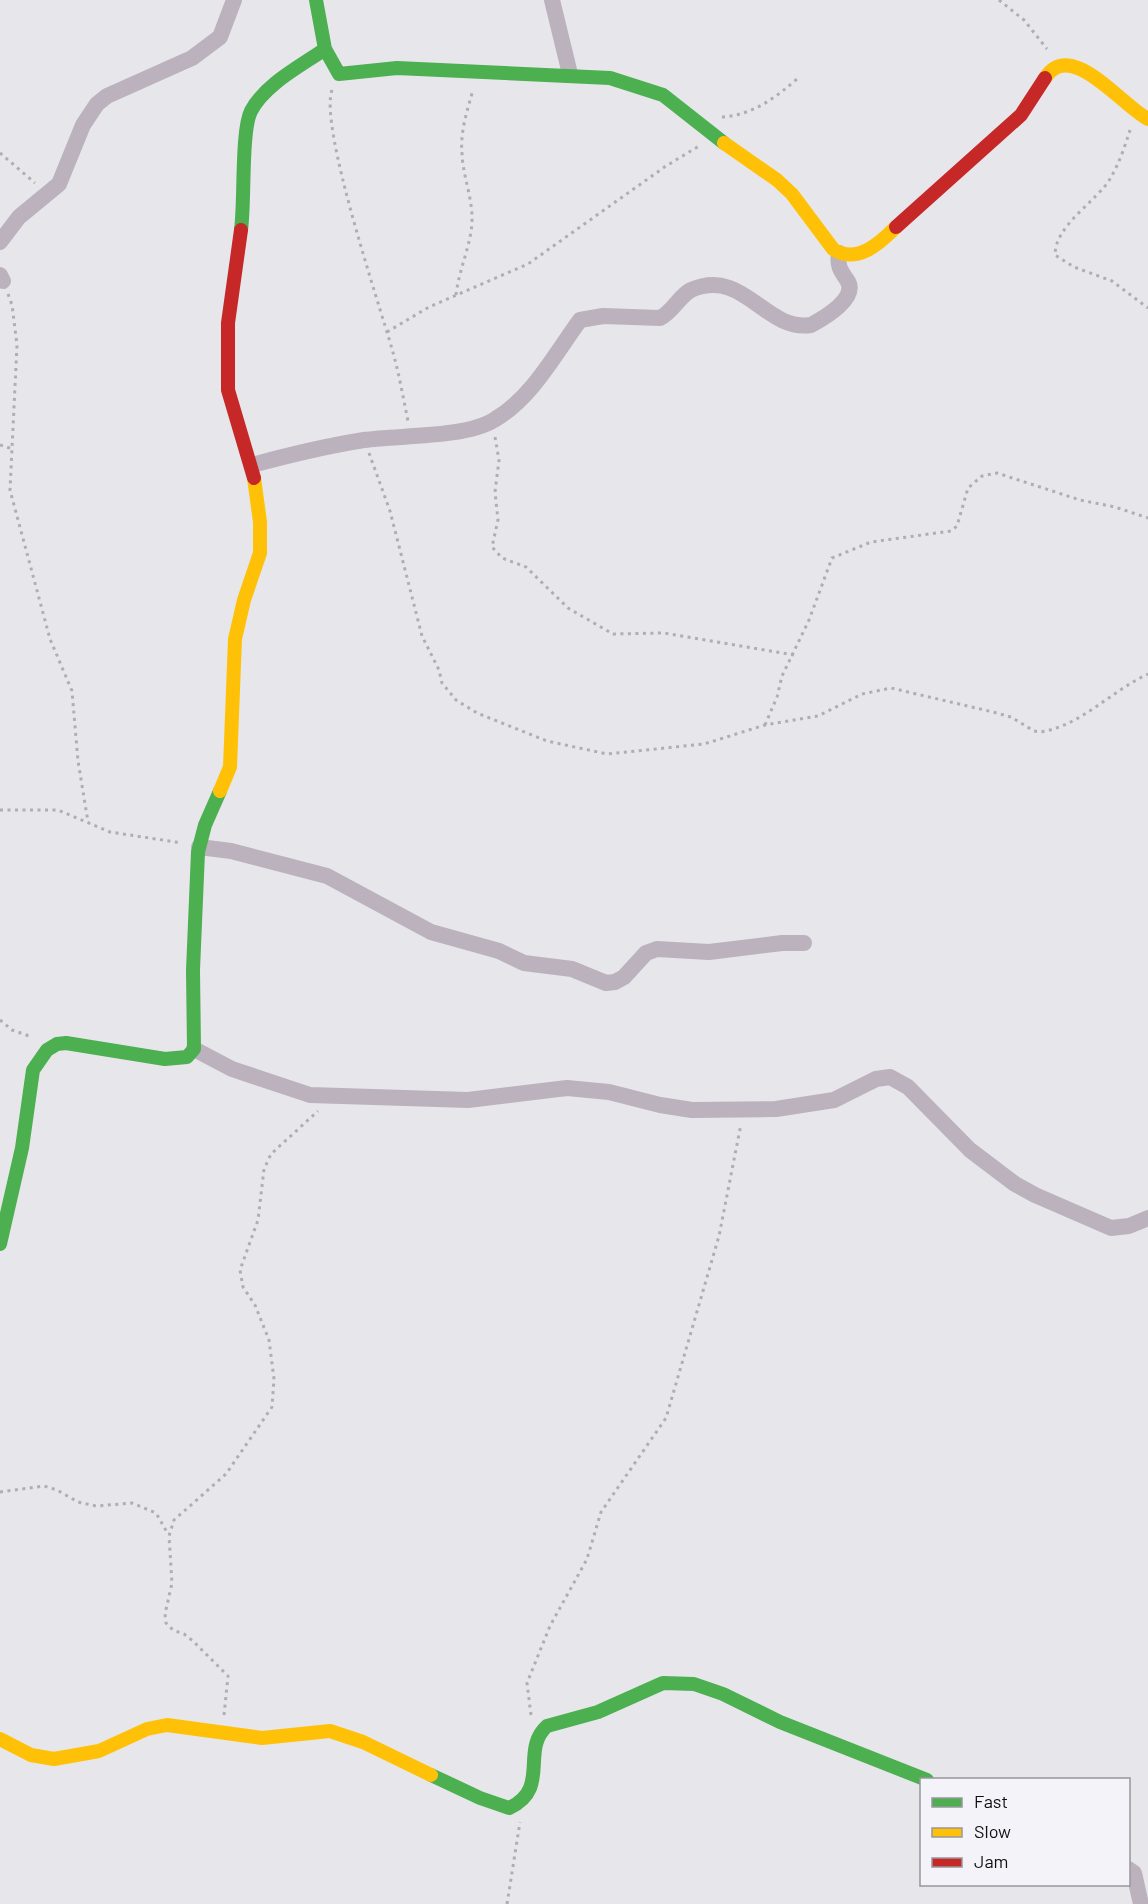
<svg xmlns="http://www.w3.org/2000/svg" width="1148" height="1904" font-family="Barlow,sans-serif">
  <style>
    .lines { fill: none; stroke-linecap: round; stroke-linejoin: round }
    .path { stroke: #b1acb5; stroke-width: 3; stroke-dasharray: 3 4.5; stroke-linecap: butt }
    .street { stroke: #bbb2bd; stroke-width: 16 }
    .fast { stroke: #4caf50; stroke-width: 14 }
    .slow { stroke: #ffc107; stroke-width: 14 }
    .jam { stroke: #c62828; stroke-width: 14 }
  </style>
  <rect width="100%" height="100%" fill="#e7e7eb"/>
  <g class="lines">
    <path class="path" d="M999 0 1024 20 1047 49
      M332 90C319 126 379 303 392 349 399 373 403 397 408 421
      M722 117C752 115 774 99 797 79
      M1130 130C1125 146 1119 164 1110 179 1097 201 1055 225 1055 255L1074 267 1112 281 1148 308
      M0 153 35 183
      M8 294 12 305 17 345 10 490 50 639 72 691 78 761 88 822
      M456 295C459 269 471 245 472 222 473 199 463 177 462 154 460 132 467 111 473 90
      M387 332 429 307 528 264 666 166 699 146
      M495 437 499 460 495 492 498 520 492 547 502 558 526 567 568 608 613 634 664 633 794 655
      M0 445 13 449
      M369 453 390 511 422 636 439 670 442 683 456 700 477 713 547 741 607 754 704 744 765 725 818 716 862 694 891 688 993 712 1011 717 1034 731 1041 732C1082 725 1111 691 1148 674
      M765 725 777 697 782 676 809 620 832 558 871 542 951 531 957 526 968 488 982 476 997 473 1080 500 1115 507 1148 518
      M0 810H58L110 832 182 843
      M0 1020 12 1030 32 1037
      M0 1492 44 1486 57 1490 78 1502 96 1506 132 1503 156 1513 168 1534
      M224 1715 228 1676 193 1641 184 1634 173 1630 166 1623 165 1614 172 1583 169 1536 174 1520 226 1474 272 1407 274 1379 269 1340 255 1305 243 1287 240 1270 258 1220 264 1169 271 1154 318 1111
      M531 1715 527 1683 550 1626 587 1559 601 1512 666 1418 719 1236 741 1124
      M507 1904 520 1822"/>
    <path class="street" d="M552 0 570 74
      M0 242 19 217 59 184 83 125 97 104 107 96 192 58 220 37 234 0
      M0 275 3 281
      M252 465C289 455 326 446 364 440 399 435 465 438 494 420 532 398 555 354 580 320L603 316 660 318C673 312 679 296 691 290 744 267 765 332 811 325 824 318 859 298 847 280 840 270 837 265 839 253
      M199 847 231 851 327 876 431 932 499 951 524 963 572 969 606 983 615 982 624 977 646 953 657 949 709 952 782 943H804
      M194 1049 232 1069 310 1095 468 1100 567 1088 609 1092 660 1105 692 1110 776 1109 834 1100 876 1079 890 1077 908 1087 970 1150 1015 1184 1035 1195 1111 1228 1129 1226 1148 1218
      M1128 1869 1134 1873 1141 1904"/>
    <path class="fast" d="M316 0 325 49 339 74 397 68 610 78 663 95 724 143
      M241 230C245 201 241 131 251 111 265 84 301 66 325 49
      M0 1244 22 1148 33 1070 47 1050 57 1044 66 1043 165 1059 187 1057 194 1049 193 970 198 852 205 825 220 791
      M431 1775 480 1798 509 1808C551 1789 520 1750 547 1726L598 1712 663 1683 694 1684 723 1694 780 1722 927 1780"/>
    <path class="slow" d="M1045 78C1071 38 1121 105 1148 119
      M724 143 777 180 792 194 833 249C857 265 880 243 896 227
      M220 791 230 767 235 639 244 600 260 553V522L254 478
      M0 1739 31 1755 54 1759 99 1751 147 1729 167 1725 262 1738 330 1731 363 1742 431 1775"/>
    <path class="jam" d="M896 227 1021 115 1045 78
      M241 230 228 323V390L254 478"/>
  </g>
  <rect x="920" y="1778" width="210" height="108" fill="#f4f3f9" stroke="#98989c" stroke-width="1.5"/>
  <rect x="932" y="1798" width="30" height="9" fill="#4caf50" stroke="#98989c" stroke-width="1.5"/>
  <text x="974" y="1808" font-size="18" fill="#0f0f11">Fast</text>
  <rect x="932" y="1828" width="30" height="9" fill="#ffc107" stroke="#98989c" stroke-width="1.5"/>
  <text x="974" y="1838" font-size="18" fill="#0f0f11">Slow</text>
  <rect x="932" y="1858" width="30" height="9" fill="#c62828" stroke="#98989c" stroke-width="1.5"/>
  <text x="974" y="1868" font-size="18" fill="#0f0f11">Jam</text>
</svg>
